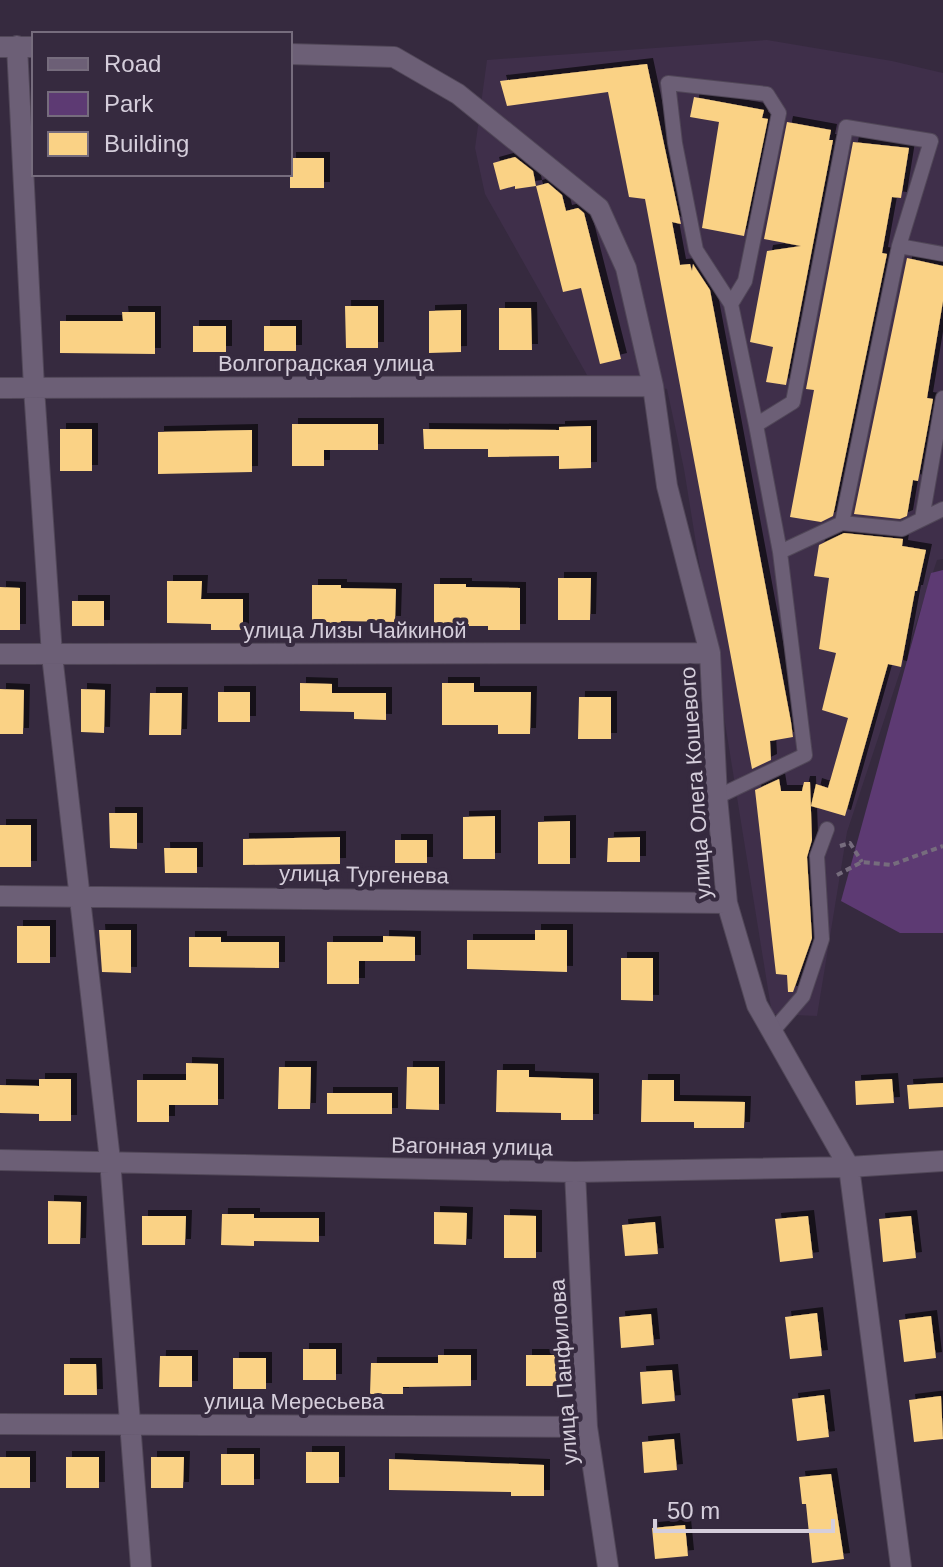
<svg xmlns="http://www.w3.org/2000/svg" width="943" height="1567" font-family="Helvetica,sans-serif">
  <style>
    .built { fill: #3f2f4a }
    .green { fill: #5d3a73 }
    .building { fill: #fad285; filter: url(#shadow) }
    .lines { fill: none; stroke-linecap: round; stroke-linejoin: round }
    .service-casing { stroke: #514758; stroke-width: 16 }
    .minor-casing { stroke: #514758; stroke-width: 22 }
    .path { stroke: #766c7d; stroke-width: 4; stroke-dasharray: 6 4; stroke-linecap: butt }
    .service { stroke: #6c5f76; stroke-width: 14 }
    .minor { stroke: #6c5f76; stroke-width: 20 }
    .labels { text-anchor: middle; stroke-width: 8; stroke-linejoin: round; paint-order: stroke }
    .street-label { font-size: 22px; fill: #d5cedb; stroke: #362a3f }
  </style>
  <defs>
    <filter id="shadow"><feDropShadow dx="6" dy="-6" stdDeviation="0" flood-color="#0009"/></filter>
  </defs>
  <rect width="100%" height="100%" fill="#362a3f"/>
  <path class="built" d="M767 40 892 61 943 73V559L937 560 847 832 817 1016 772 1014 684 469 667 389 587 375 485 194 475 148 487 60Z"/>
  <path class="green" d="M943 570V933H900L841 901 931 573Z"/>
  <path class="building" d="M647 64 681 224 672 222 680 265 690 264 692 271 693 264 710 290 791 722 793 737 770 741 771 760 752 769 645 199 629 197 608 92 507 106 500 81Z
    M694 97 764 110 762 118 768 119 744 236 702 228 719 122 690 117Z
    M787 122 831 130 829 140H833L786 385 766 382 773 347 750 342 767 251 801 246 764 239Z
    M853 142 909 148 901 198 892 197 882 253 887 254 833 516 821 522 790 517 814 390 806 389Z
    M515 157 533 171 536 186 515 189V186L500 190 493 163Z
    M290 158H324V188H290Z
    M548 183 562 195 566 211 578 208 584 213 621 359 600 364 581 288 563 292 536 186Z
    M907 258 943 266V301L927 398 933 399 918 481 913 480 907 516 900 519 854 514Z
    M345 306H378V348H346Z
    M499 308H531L532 350H499Z
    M461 310V352L429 353V311Z
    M122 312H155V354L60 353V321H123Z
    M193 326H226V352H193Z
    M264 326H296V351H264Z
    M292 424H378V450H324V466H292Z
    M591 426V468L559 469V456L488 457V449H424L423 429 559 430V427Z
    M60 429H92V471H60Z
    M252 430V472L158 474V432Z
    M844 533 903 539 902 546 926 550 917 591H915L901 667 888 664 845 816 811 806 816 784 828 788 848 718 822 710 836 653 819 649 829 578 814 576 819 545Z
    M558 578H591L590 620H558Z
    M167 581H202L201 599H243V630H211V624L167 623Z
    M434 584H466V587L520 588V630H488V626H434Z
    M312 585H341V588L396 589 395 622 341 621 340 627H312Z
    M0 587 20 588V630H0Z
    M72 601H104V626H72Z
    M300 683 332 684V693H386V720L354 719V712L300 711Z
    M442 683H474V692H531L530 734H498V725H442Z
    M0 689 24 690 23 734H0Z
    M81 689 105 690 104 733 81 732Z
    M218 692H250V722H218Z
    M150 693H182L181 735H149Z
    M579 697H611V739H578Z
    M779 779 781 791H802L804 782H810L812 840 807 857 812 938 793 992H788L787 975 776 974 755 790Z
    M109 813H137V849L110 848Z
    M495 816V859H463V817Z
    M570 821V864H538V822Z
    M0 825H31V867H0Z
    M340 837V864L243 865V839Z
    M640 837V862H607L608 838Z
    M395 840H427V863H395Z
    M164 848H197V873H165Z
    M17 926H50V963H17Z
    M99 930H131V973L102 972Z
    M535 930H567V972L467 969V940H535Z
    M383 936 415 937V961H359V984H327V942H383Z
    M189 937H221V942H279V968L189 967Z
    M621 958H653V1001L621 1000Z
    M186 1063 218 1064V1105H169V1122H137V1080H186Z
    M279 1067H311L310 1109H278Z
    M407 1067H439V1110L406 1109Z
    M497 1070H529V1077L593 1079V1120H561V1113L496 1112Z
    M39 1079H71V1121H39V1114L0 1113V1085L39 1086Z
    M892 1079 894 1103 856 1105 855 1081Z
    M642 1080H674V1101L745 1102 744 1128H694V1122H641Z
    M943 1083V1107L909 1109 907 1085Z
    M327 1093H392V1114H327Z
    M48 1201 81 1202 80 1244H48Z
    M434 1212 467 1213 466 1245 434 1244Z
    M222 1214H254V1218H319V1242L254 1241V1246L221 1245Z
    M504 1215 536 1216V1258H504Z
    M142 1216H186L185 1245H142Z
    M808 1216 813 1258 780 1262 775 1219Z
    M911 1216 916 1258 883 1262 879 1219Z
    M655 1222 658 1254 625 1256 622 1225Z
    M817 1313 822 1356 790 1359 785 1317Z
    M651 1314 654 1345 621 1348 619 1317Z
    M931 1316 936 1358 904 1362 899 1320Z
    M303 1349H336V1380H303Z
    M438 1355H471V1386L403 1387V1394H370L371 1363H438Z
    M526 1355H559V1386H526Z
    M160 1356H192V1387H159Z
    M233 1358H266V1389H233Z
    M64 1364H96L97 1395H64Z
    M672 1370 675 1401 642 1404 640 1372Z
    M824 1395 829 1437 797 1441 792 1399Z
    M941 1396 943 1439 914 1442 909 1400Z
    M674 1439 677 1470 644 1473 642 1442Z
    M306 1452H339V1483H306Z
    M221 1454H254V1485H221Z
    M0 1457H30V1488H0Z
    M66 1457H99V1488H66Z
    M151 1457H184L183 1488H151Z
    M389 1459 544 1465V1496H511V1492L389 1490Z
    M831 1474 844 1559 812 1563 806 1504H802L799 1477Z
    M685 1525 688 1556 655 1559 652 1528Z"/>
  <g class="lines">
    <defs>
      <path id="service" d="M899 246 943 254
        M731 304 745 281 779 113 767 94 668 83 675 143 696 250 731 304 756 425
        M922 519 943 398
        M780 552 756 425 793 402 846 127 931 141 899 246 842 523
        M717 797 805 755 780 552 842 523 902 529 943 509
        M771 1033 803 996 822 939 817 856 827 829"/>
      <path id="minor" d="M17 46 34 388 52 655 110 1160 141 1567
        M0 47H34
        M290 54 394 57 458 94 599 208 626 268 653 386 667 486 710 653 717 797 727 903 757 1005 849 1167 901 1567
        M0 388 653 386
        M0 654 710 653
        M0 896 727 903
        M0 1160 575 1172 849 1167 943 1161
        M575 1172 587 1427 608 1567
        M0 1424 587 1427"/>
    </defs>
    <use href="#service" class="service-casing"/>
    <use href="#minor" class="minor-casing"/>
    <path class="path" d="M840 846 850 843 862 862
      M837 875 862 862 891 865 943 846"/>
    <use href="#service" class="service"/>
    <use href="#minor" class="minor"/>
  </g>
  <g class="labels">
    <g class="street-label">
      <text x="326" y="371">Волгоградская улица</text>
      <text x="355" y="638">улица Лизы Чайкиной</text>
      <text transform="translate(695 783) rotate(-94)" y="8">улица Олега Кошевого</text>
      <text transform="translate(364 874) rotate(1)" y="8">улица Тургенева</text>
      <text transform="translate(472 1146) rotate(1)" y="8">Вагонная улица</text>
      <text transform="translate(563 1372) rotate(-94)" y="8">улица Панфилова</text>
      <text x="294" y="1409">улица Мересьева</text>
    </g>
  </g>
  <rect x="32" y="32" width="260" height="144" fill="#362a3f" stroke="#766c7d" stroke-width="2"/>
  <rect x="48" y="58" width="40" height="12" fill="#6c5f76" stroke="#766c7d" stroke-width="2"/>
  <text x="104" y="72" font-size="24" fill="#d5cedb">Road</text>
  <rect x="48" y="92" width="40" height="24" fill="#5d3a73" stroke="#766c7d" stroke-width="2"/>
  <text x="104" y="112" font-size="24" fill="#d5cedb">Park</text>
  <rect x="48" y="132" width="40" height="24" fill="#fad285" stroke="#766c7d" stroke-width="2"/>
  <text x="104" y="152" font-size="24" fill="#d5cedb">Building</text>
  <path d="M655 1519v12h178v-12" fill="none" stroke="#d5cedb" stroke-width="4"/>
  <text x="667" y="1519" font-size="24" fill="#d5cedb" stroke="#362a3f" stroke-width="6" paint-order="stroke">50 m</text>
</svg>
